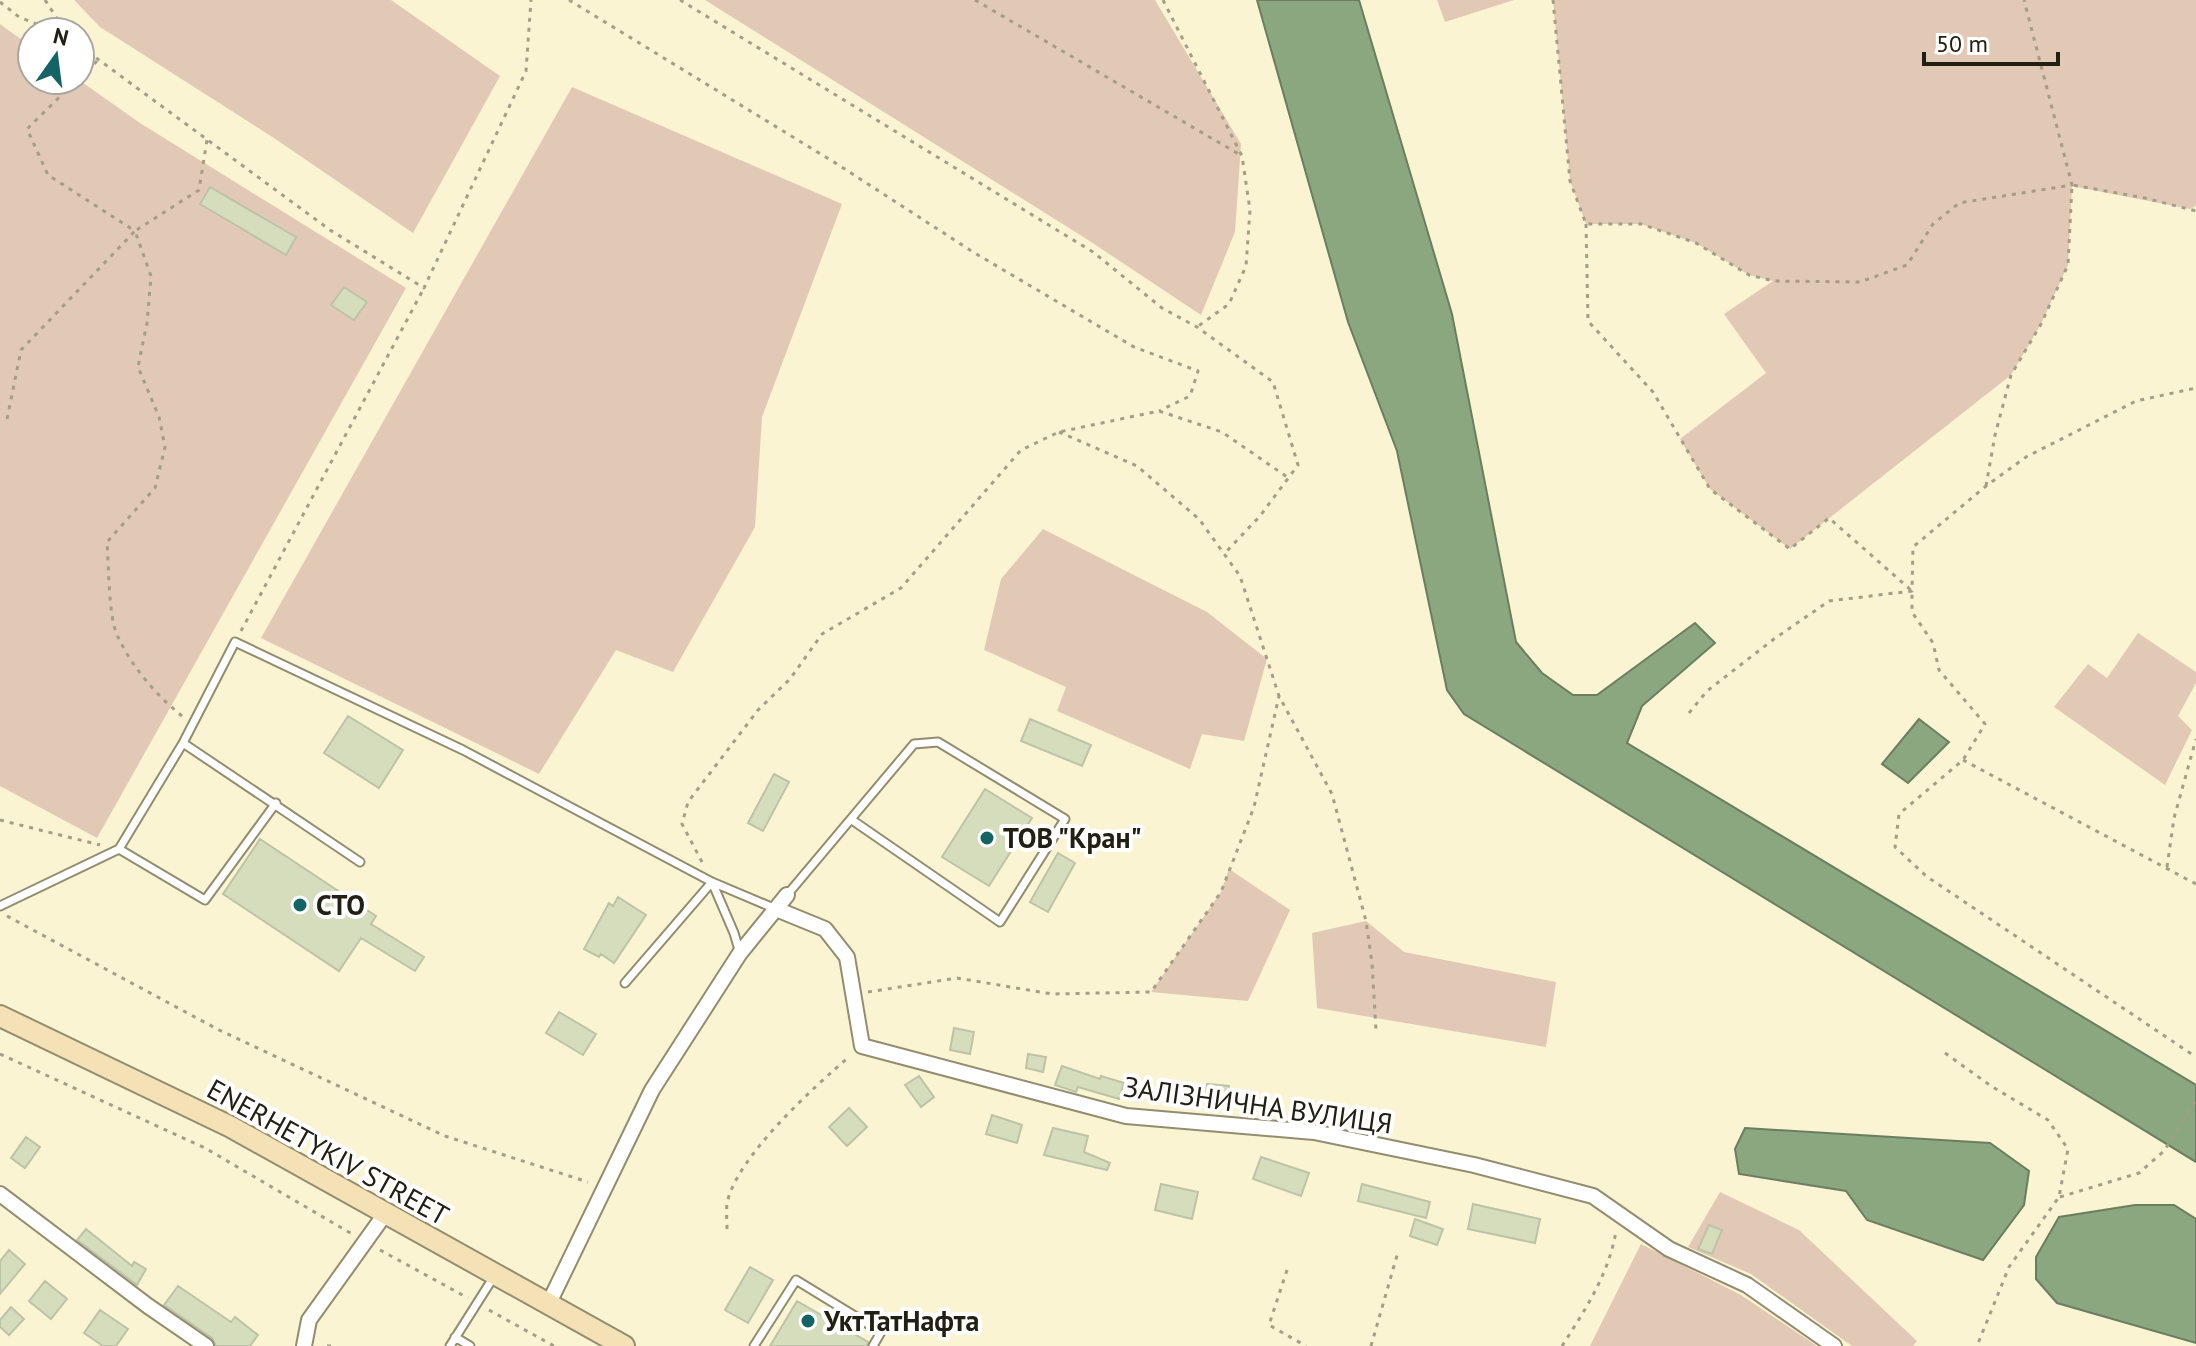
<svg xmlns="http://www.w3.org/2000/svg" width="2196" height="1346" font-family="'PT Sans',sans-serif">
  <style>
    .green { fill: #e2c9b5 }
    .water { fill: #8aa780; stroke: #6b7e5f; stroke-width: 2 }
    .building { fill: #d5ddbd; stroke: #bcc4a5; stroke-width: 2 }
    .lines { fill: none; stroke-linecap: round; stroke-linejoin: round }
    .service-casing { stroke: #928d6e; stroke-width: 11 }
    .minor-casing { stroke: #928d6e; stroke-width: 18 }
    .secondary-casing { stroke: #928d6e; stroke-width: 24 }
    .path { stroke: #a39e85; stroke-width: 3; stroke-dasharray: 4 6; stroke-linecap: butt }
    .service { stroke: #fff; stroke-width: 7 }
    .minor { stroke: #fff; stroke-width: 14 }
    .secondary { stroke: #f4e1b5; stroke-width: 20 }
    .poi-dot { fill: #146465; stroke: #fff; stroke-width: 3 }
    .labels { text-anchor: middle; stroke-width: 8; stroke-linejoin: round; paint-order: stroke }
    .poi-label { font-size: 28px; font-weight: bold; fill: #222013; stroke: #fff; text-anchor: start }
    .street-label { font-size: 28px; fill: #222013; stroke: #fff }
  </style>
  <rect width="100%" height="100%" fill="#faf4d3"/>
  <path class="green" d="M74 0H391L500 76 413 233 274 138 100 27Z
    M705 0H1155L1241 144 1235 232 1201 315 1085 238Z
    M1437 0H1514L1445 22Z
    M1553 0H2196V206L2190 209 2072 186 2068 265 2041 324 2011 375 1790 549 1710 489 1680 439 1766 373 1724 314 1773 281 1749 275 1696 243 1641 224H1586L1570 181Z
    M0 24 32 47V80H79L140 123 406 288 97 838 0 786Z
    M572 87 842 204 762 417 755 527 673 672 616 650 539 774 261 638Z
    M1043 529 1207 612 1267 659 1244 741 1202 734 1190 769 1057 711 1066 687 984 650 1001 579Z
    M2138 633 2196 672V683L2178 716 2192 730 2165 785 2054 707 2088 664 2107 678Z
    M1229 869 1290 910 1248 1001 1151 992 1221 892Z
    M1366 921 1404 952 1556 982 1546 1047 1317 1008 1312 933Z
    M1720 1192 1799 1230 1917 1341 1913 1346H1852L1751 1274 1688 1247Z
    M1641 1244 1741 1295 1817 1346H1590Z"/>
  <path class="water" d="M1257 0H1359L1452 314 1516 642 1542 673 1573 695H1597L1695 623 1715 643 1642 706 1627 743 2196 1085V1162L1464 714 1447 690 1397 451 1348 322Z
    M1919 719 1949 742 1908 783 1882 764Z
    M1745 1128 1990 1143 2029 1171 2024 1205 1983 1260 1867 1220 1846 1191 1739 1174 1735 1149Z
    M2135 1205H2174L2196 1219V1343L2057 1303 2036 1279V1257L2059 1217Z"/>
  <path class="building" d="M210 187 296 237 286 255 200 204Z
    M344 287 367 302 354 320 331 305Z
    M348 716 403 750 379 788 324 753Z
    M1030 719 1091 745 1082 766 1021 741Z
    M774 774 789 782 763 831 748 823Z
    M985 789 1032 818 989 886 942 857Z
    M260 839 376 916 371 924 424 957 415 971 361 938 339 971 223 894Z
    M1058 853 1075 863 1048 912 1030 902Z
    M618 897 646 915 614 963 601 954 599 957 584 949 609 903 613 906Z
    M559 1012 596 1034 583 1055 546 1033Z
    M954 1028 974 1032 970 1054 950 1050Z
    M1028 1054 1046 1057 1043 1072 1026 1068Z
    M1062 1066 1100 1079 1101 1076 1124 1083 1119 1099 1078 1087 1076 1092 1055 1085Z
    M919 1076 934 1097 921 1107 905 1085Z
    M1207 1084 1229 1086 1228 1107 1205 1106Z
    M849 1108 867 1127 847 1146 829 1127Z
    M992 1115 1022 1125 1017 1143 986 1134Z
    M1053 1128 1088 1136 1084 1152 1110 1163 1107 1170 1044 1155Z
    M26 1137 40 1147 25 1168 11 1158Z
    M1261 1157 1309 1173 1301 1196 1253 1179Z
    M1161 1184 1198 1192 1192 1219 1155 1210Z
    M1362 1184 1430 1202 1426 1218 1358 1201Z
    M1473 1204 1540 1219 1535 1243 1468 1229Z
    M1415 1219 1443 1229 1437 1245 1410 1236Z
    M1709 1225 1722 1230 1712 1254 1698 1249Z
    M86 1229 132 1266 134 1262 146 1269 137 1285 77 1240Z
    M9 1250 25 1264 0 1294V1261Z
    M750 1267 773 1280 748 1323 725 1310Z
    M45 1281 67 1299 51 1319 29 1301Z
    M178 1286 231 1322 235 1317 258 1335 250 1346H216L212 1338 164 1305Z
    M797 1301 868 1342 867 1346H770Z
    M11 1307 24 1319 9 1335 0 1327V1320Z
    M100 1310 128 1329 116 1346H103L84 1333Z"/>
  <g class="lines">
    <defs>
      <path id="service" d="M183 743 360 862
        M119 849 205 900 276 803
        M787 895 914 744 938 742 1065 819 1000 922 852 820
        M0 906 119 849 183 743 235 642 463 750 712 882 776 909
        M625 983 712 882 734 933 739 950
        M455 1337 470 1346
        M450 1346 493 1278
        M754 1346 796 1280 881 1332 873 1346"/>
      <path id="minor" d="M776 909 825 929 847 957 862 1046 1126 1116 1314 1132 1474 1165 1593 1196 1669 1249 1747 1285 1834 1346
        M0 1194 148 1306 206 1346
        M548 1305 652 1090 740 953 787 895
        M304 1346 309 1320 385 1214"/>
      <path id="secondary" d="M0 1016 231 1127 624 1346"/>
    </defs>
    <use href="#service" class="service-casing"/>
    <use href="#minor" class="minor-casing"/>
    <use href="#secondary" class="secondary-casing"/>
    <path class="path" d="M45 0 66 32
      M569 0 837 164 973 252 1134 347 1198 371 1190 396 1159 411
      M680 0 1093 252 1162 308 1197 327 1273 382 1298 465 1260 516 1224 554
      M975 0 1242 156
      M1163 0 1242 156 1250 210 1246 266 1229 304 1197 327
      M1553 0 1570 181 1586 224H1641L1696 243 1749 275 1774 281 1860 282 1907 265 1933 224 1959 203 2072 185 2024 0
      M0 2 19 17 56 32
      M80 46 330 230 424 288 526 71 531 0
      M80 78 98 60
      M1586 224 1588 321 1653 392 1710 489 1790 549 1829 518 1912 591V612L1933 643 1939 670 1985 724 1963 760 1899 814 1895 847 1926 876 2196 1057
      M7 419 21 350 135 231 48 175 27 129 77 80
      M1059 432 1137 466 1199 519 1240 576 1279 696 1332 794 1366 921 1372 963 1376 1030
      M1986 486 1995 435 2011 375 2041 324 2068 265 2072 185 2145 198 2196 211
      M241 631 424 288
      M1689 713 1707 691 1774 639 1829 601 1912 591 1913 547 1986 486 2026 457 2136 401 2196 388
      M182 716C156 695 132 667 118 637 108 617 109 566 107 542L155 488 165 447 159 417 138 367 147 323 151 276 135 231 199 190 207 140
      M1963 760 2196 884
      M0 820 100 845
      M702 862 682 824 688 802 758 710 790 679 822 634 901 588 1021 450 1059 432 1159 411 1222 432 1290 479
      M2167 867 2174 818 2196 739
      M7 916 219 1030 445 1136 588 1182
      M868 992 957 978 1052 994 1151 992 1221 892 1254 807 1279 696
      M1945 1053 1991 1086 2048 1120 2068 1149 2059 1197 2009 1267 1977 1346
      M0 1054 205 1148 352 1234
      M2060 1197 2139 1173 2164 1151 2196 1100
      M727 1229C727 1220 726 1212 727 1204 735 1158 815 1086 850 1056
      M380 1250 468 1298
      M1287 1270 1269 1325 1306 1346
      M489 1310 554 1346
      M327 1346H332
      M1371 1346 1398 1252
      M1562 1346C1585 1310 1609 1274 1616 1231"/>
    <use href="#service" class="service"/>
    <use href="#minor" class="minor"/>
    <use href="#secondary" class="secondary"/>
  </g>
  <g class="poi-dot">
    <circle cx="987" cy="838" r="8"/>
    <circle cx="300" cy="905" r="8"/>
    <circle cx="808" cy="1321" r="8"/>
  </g>
  <g class="labels">
    <g class="poi-label">
      <text x="1003" y="848">ТОВ "Кран"</text>
      <text x="316" y="915">СТО</text>
      <text x="824" y="1331">УктТатНафта</text>
    </g>
    <g class="street-label">
      <text transform="translate(1258 1105) rotate(8)" y="10">ЗАЛІЗНИЧНА ВУЛИЦЯ</text>
      <text transform="translate(328 1152) rotate(29)" y="10">ENERHETYKIV STREET</text>
    </g>
  </g>
  <g transform="translate(56 56) rotate(14)"><circle r="38" fill="#ffffff" stroke="#a7a6a1" stroke-width="2"/>
  <path d="M0-6L14 30L0 20L-14 30Z" fill="#146465"/>
  <text y="-12" font-size="22" font-weight="bold" text-anchor="middle" fill="#222013">N</text>
  </g>
  <path d="M1924 52v12h134v-12" fill="none" stroke="#222013" stroke-width="4"/>
  <text x="1936" y="52" font-size="24" fill="#222013" stroke="#ffffff" stroke-width="6" paint-order="stroke">50 m</text>
</svg>
